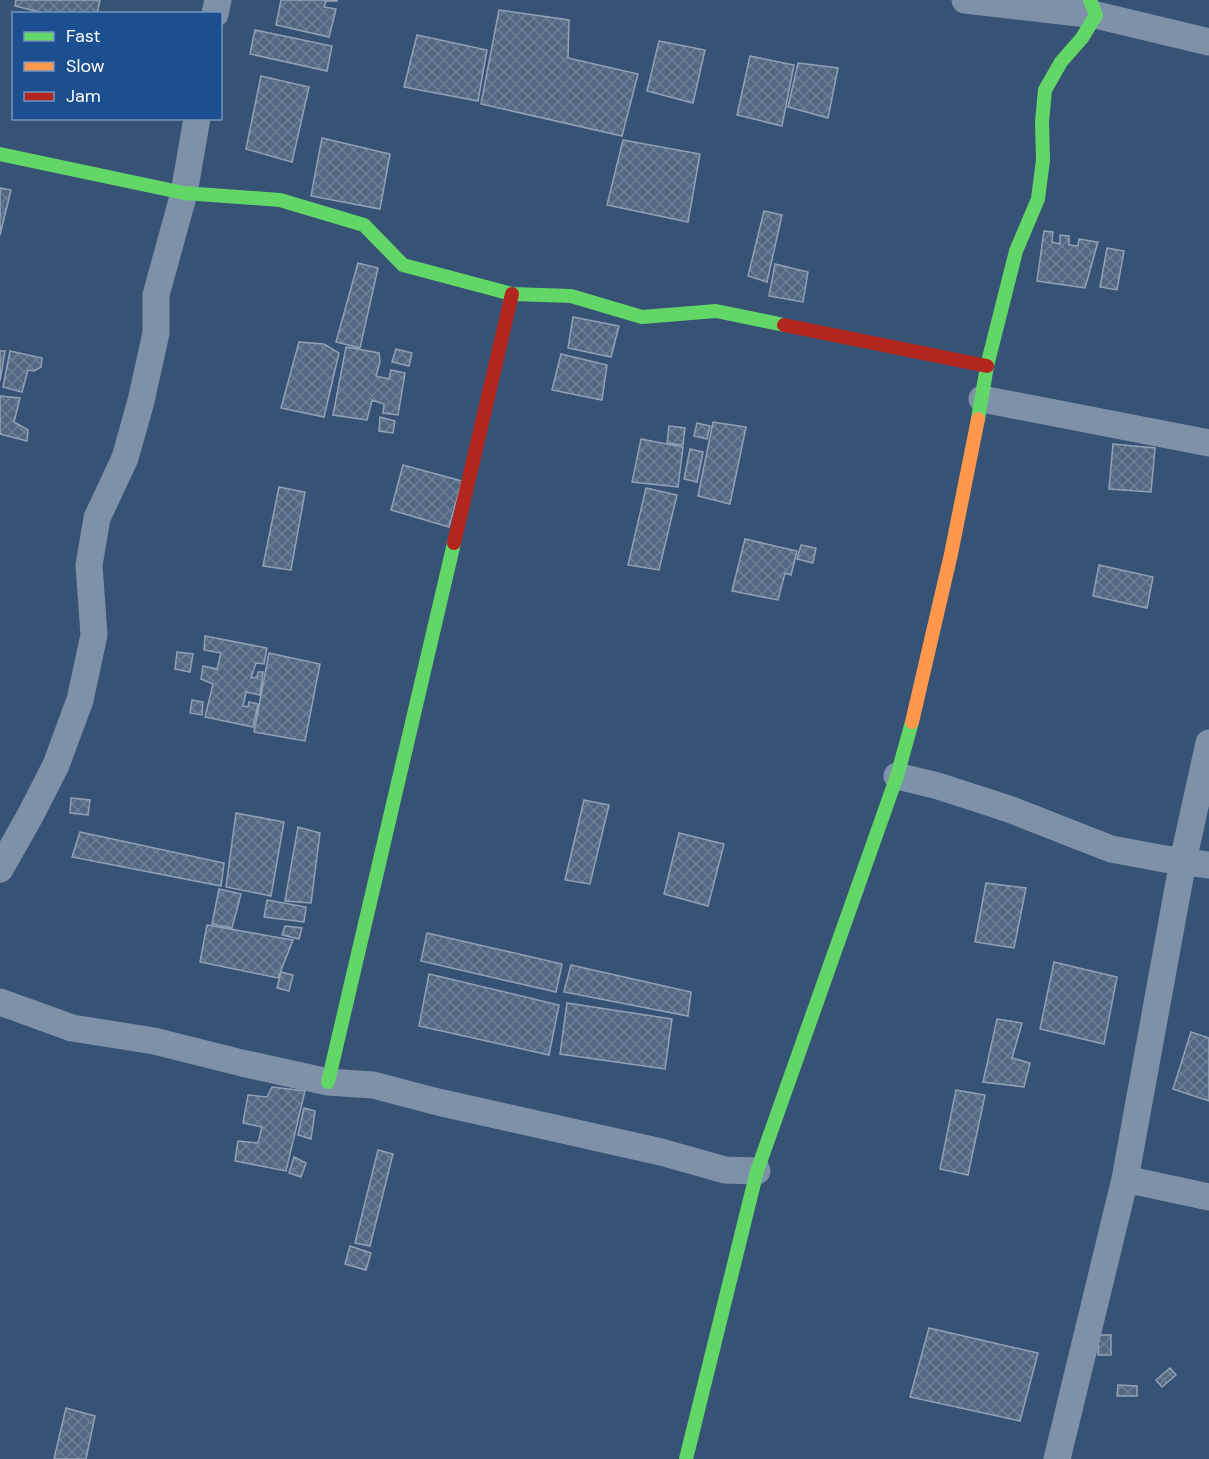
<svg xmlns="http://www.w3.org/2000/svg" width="1209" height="1459" font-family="'DM Sans',sans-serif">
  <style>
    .building { fill: url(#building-cross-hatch); stroke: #92a2b6; stroke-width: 1.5 }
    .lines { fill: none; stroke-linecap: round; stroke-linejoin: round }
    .street { stroke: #7d92a8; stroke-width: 27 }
    .fast { stroke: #63d668; stroke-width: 14 }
    .slow { stroke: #ff974d; stroke-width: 14 }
    .jam { stroke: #b3261e; stroke-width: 14 }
  </style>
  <defs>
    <pattern id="building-cross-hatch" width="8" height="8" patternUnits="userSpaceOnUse" patternTransform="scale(1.5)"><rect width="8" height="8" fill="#526984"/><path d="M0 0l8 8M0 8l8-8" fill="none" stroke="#6c8096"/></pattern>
  </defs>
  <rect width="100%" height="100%" fill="#365274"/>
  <path class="building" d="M16 0H100L97 14H48L15 6Z
    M281 0H337V1H326L324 7 336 9 329 37 276 25Z
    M499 10 569 20 568 58 638 74 622 136 481 104Z
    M255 30 332 46 327 71 250 54Z
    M417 35 487 50 478 101 404 87Z
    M659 41 705 50 693 103 647 91Z
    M750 56 794 65 782 126 737 115Z
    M798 63 838 68 828 118 788 107Z
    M261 76 309 87 292 162 246 149Z
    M322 138 390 154 380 209 311 196Z
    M623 140 700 154 688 222 607 205Z
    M0 188 11 190 0 235Z
    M764 211 782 215 767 282 748 276Z
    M1044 231 1053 232 1052 242 1060 244V235L1069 236V245L1078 246 1079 239 1098 242 1085 288 1037 281Z
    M1107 248 1124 251 1117 290 1100 287Z
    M358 263 378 268 360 348 336 342Z
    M775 264 808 272 803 302 769 296Z
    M573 317 619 326 611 357 568 348Z
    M299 342 324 344 339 353 324 417 281 408Z
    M346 347 379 353 380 362 376 376 389 379 391 370 405 373 398 415 383 413 384 404 372 400 367 420 333 415Z
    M396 349 412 353 409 366 392 362Z
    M0 351H5L0 381Z
    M10 351 42 358 41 367 34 371 28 370 22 392 3 387Z
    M561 354 607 365 602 400 552 390Z
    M0 396 20 398 14 422 28 430 27 441 0 434Z
    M380 417 395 421 393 433 379 431Z
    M713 422 746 427 730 504 698 496Z
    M697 423 710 426 707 439 694 436Z
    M669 426 685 428 683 445 667 443Z
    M641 439 683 447 678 487 632 482Z
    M1113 444 1155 448 1151 492 1109 489Z
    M690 449 703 452 697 482 684 479Z
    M403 465 462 481 449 527 391 510Z
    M279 487 305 492 291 570 263 566Z
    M646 488 677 495 659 570 628 565Z
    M745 539 797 551 791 575 785 573 778 600 732 591Z
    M801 545 816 548 813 563 797 559Z
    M1099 565 1153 577 1147 608 1093 596Z
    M205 636 267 648 264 664 256 663 251 678 257 677 258 672H263L260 695 246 692 243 706 248 707 249 702 258 704 253 727 205 717 213 684 201 679 203 666 217 669 221 653 204 650Z
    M177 652 193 654 190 672 175 669Z
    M269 653 320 664 305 741 254 732Z
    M192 700 203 702 202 715 190 713Z
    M71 798 90 800 88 815 70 813Z
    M584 800 609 805 590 884 565 880Z
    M236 813 284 822 271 896 226 887Z
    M298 827 320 833 311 903 285 901Z
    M80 832 224 863 221 886 72 857Z
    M679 833 724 844 708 906 664 894Z
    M986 883 1026 888 1014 948 975 942Z
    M219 889 241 894 232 928 212 924Z
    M267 900 306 907 304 922 264 917Z
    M207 925 293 940 278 978 200 962Z
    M285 926 302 928 299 939 282 935Z
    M427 933 562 964 556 992 421 961Z
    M1054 962 1117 977 1104 1044 1040 1029Z
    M571 965 691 992 688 1016 564 992Z
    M281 972 293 975 289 991 277 988Z
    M429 974 559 1005 549 1055 419 1026Z
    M567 1003 672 1019 665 1069 560 1054Z
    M997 1019 1022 1023 1012 1058 1030 1063 1024 1087 983 1082Z
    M1191 1032 1209 1038V1101L1173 1089Z
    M272 1087 305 1091 286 1171 235 1161 238 1141 258 1143 262 1127 243 1123 248 1095 267 1097Z
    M956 1090 985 1095 968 1175 940 1169Z
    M304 1108 315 1111 311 1139 298 1135Z
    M378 1150 393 1154 370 1246 355 1243Z
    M294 1157 306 1163 301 1177 289 1173Z
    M350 1246 371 1253 366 1270 345 1264Z
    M929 1328 1038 1353 1020 1421 910 1397Z
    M1099 1335H1111V1355H1098Z
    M1170 1368 1176 1375 1162 1387 1156 1380Z
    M1118 1385 1137 1386V1396H1117Z
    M66 1408 95 1416 86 1459H54Z"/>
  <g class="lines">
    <path class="street" d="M965 0 1096 15 1209 42
      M215 14 218 0
      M982 399 1209 443
      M897 776 938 786 1009 809 1111 849 1165 859 1209 865
      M0 869 31 814 56 765 80 700 94 635 89 565 97 518 125 458 141 401 156 333V295L184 193 197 118
      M0 1002 72 1028 154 1041 242 1063 328 1082 373 1085 438 1102 661 1152 725 1170 757 1171
      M1125 1179 1209 1197
      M1057 1459 1125 1179 1183 861 1209 743"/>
    <path class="fast" d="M0 154 184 193 280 200 364 225 403 265 512 294 571 296 642 317 716 311 784 325
      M978 419 987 366 1016 251 1038 199 1043 160 1042 122 1045 90 1061 62 1082 38 1096 15 1090 0
      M328 1082 454 543
      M686 1459 757 1171 897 776 912 722"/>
    <path class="slow" d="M912 722 951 554 978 419"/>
    <path class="jam" d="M784 325 987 366
      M454 543 512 294"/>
  </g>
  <rect x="12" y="12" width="210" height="108" fill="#1b4f8f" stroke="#7695bc" stroke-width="1.5"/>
  <rect x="24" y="32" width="30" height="9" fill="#63d668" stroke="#7695bc" stroke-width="1.5"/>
  <text x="66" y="42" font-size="18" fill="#ffffff">Fast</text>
  <rect x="24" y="62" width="30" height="9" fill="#ff974d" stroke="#7695bc" stroke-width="1.5"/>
  <text x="66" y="72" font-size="18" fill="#ffffff">Slow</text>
  <rect x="24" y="92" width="30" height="9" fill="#b3261e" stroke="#7695bc" stroke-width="1.5"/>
  <text x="66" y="102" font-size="18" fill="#ffffff">Jam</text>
</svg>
